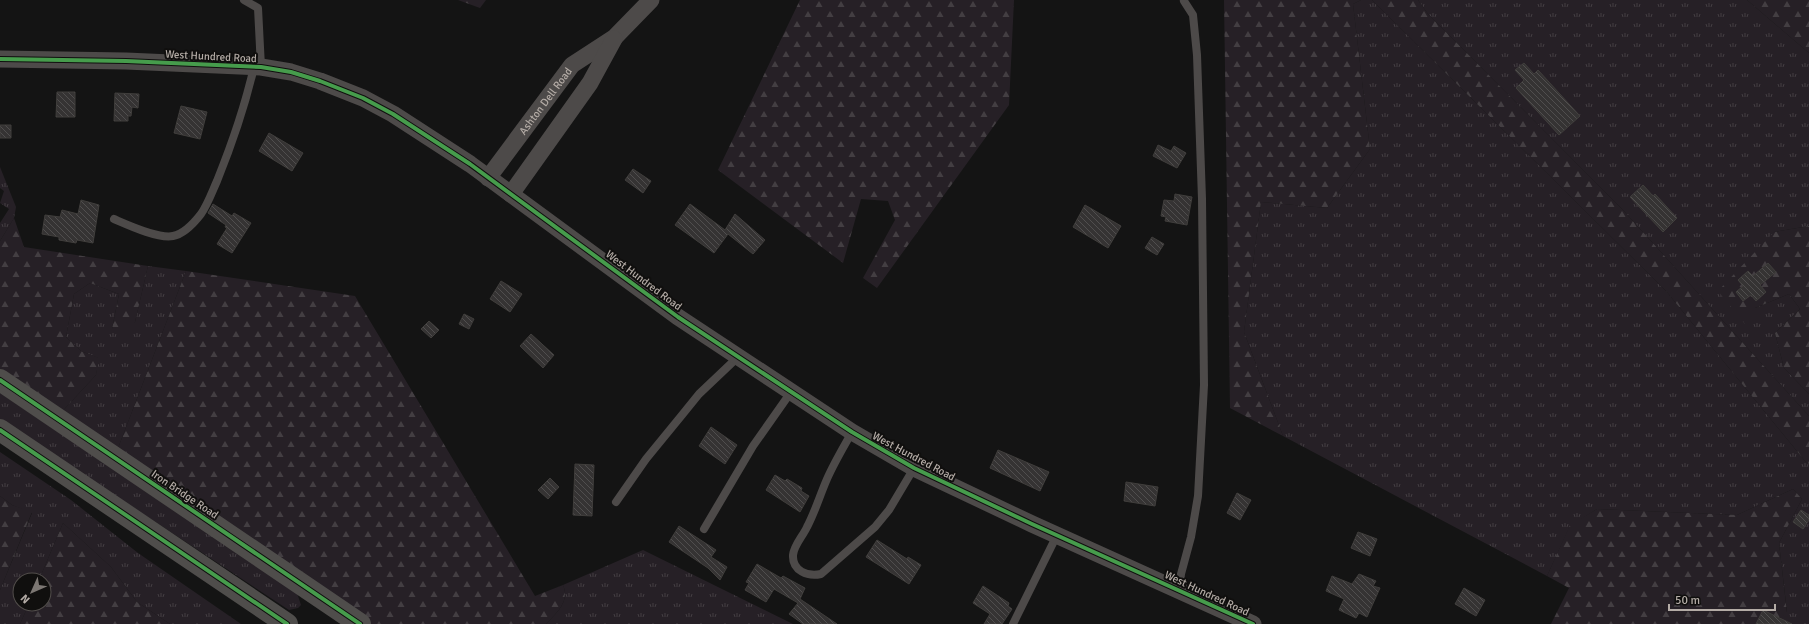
<svg xmlns="http://www.w3.org/2000/svg" width="1809" height="624" font-family="Signika,sans-serif">
  <style>
    .grass { fill: url(#grass-tufts) }
    .forest { fill: url(#forest-firs) }
    .building { fill: url(#building-back-hatch); stroke: #403e3c }
    .lines { fill: none; stroke-linecap: round; stroke-linejoin: round }
    .lane { stroke: #4d4a49; stroke-width: 8 }
    .street { stroke: #4d4a49; stroke-width: 17 }
    .primary { stroke: #4f4d4b; stroke-width: 22 }
    .cycleway-casing { stroke: #100f0e; stroke-width: 6 }
    .cycleway { stroke: #469c4c; stroke-width: 4 }
    .labels { text-anchor: middle; stroke-width: 4; stroke-linejoin: round; paint-order: stroke }
    .street-label { font-size: 11px; fill: #b4aca6; stroke: #100f0e }
  </style>
  <defs>
    <pattern id="grass-tufts" width="24" height="20" patternUnits="userSpaceOnUse"><rect width="24" height="20" fill="#262026"/><path d="M3 7l-1-3M5 7V3M7 7l1-3M15 17l-1-3M17 17v-4M19 17l1-3" fill="none" stroke="#433e42"/></pattern>
    <pattern id="forest-firs" width="22" height="20" patternUnits="userSpaceOnUse"><rect width="22" height="20" fill="#262026"/><path d="M5 1l3.5 6h-7zM16 11l3.5 6h-7z" fill="#433e42"/></pattern>
    <pattern id="building-back-hatch" width="6" height="6" patternUnits="userSpaceOnUse"><rect width="6" height="6" fill="#353333"/><path d="M-1 5l2 2M0 0l6 6M5-1l2 2" fill="none" stroke="#504e4e"/></pattern>
  </defs>
  <rect width="100%" height="100%" fill="#141414"/>
  <path class="grass" d="M1361 0H1372L1666 291 1805 461 1809 464V624H1773L1787 612 1779 543 1802 499 1793 489 1737 515 1597 509 1570 526 1547 576 1283 436 1244 332 1261 202 1327 208 1370 149 1353 4Z
    M1418 0H1747L1809 53V226L1774 232 1755 308 1789 294 1800 309 1775 333 1784 368 1809 394V416L1623 210 1428 14Z
    M0 167 16 207 14 218 0 241V223L9 209 0 203 4 191 0 188Z
    M148 266 186 271 115 456 58 416 96 375 98 358 81 351 66 337 74 294 90 283 119 294 112 329 135 322Z
    M0 393 297 593 301 605 298 608 289 610 148 517 71 472 0 423Z
    M0 452 71 500 138 553 241 624H170L137 602 111 567 63 523 39 580H20V604H29L20 624H0V590L32 513 12 505 0 496Z
    M643 550 793 624H546C557 612 570 602 563 585Z"/>
  <path class="forest" d="M458 0H486L480 8Z
    M800 0H1014L1009 105 877 288 863 278 895 220 888 201 861 199 843 263 718 170Z
    M1224 0H1361L1353 4 1370 149 1327 208 1261 202 1244 332 1283 436 1230 408Z
    M1372 0H1418L1428 14 1623 210 1809 416V464L1805 461 1666 291Z
    M1747 0H1809V53Z
    M14 218 24 247 148 266 135 322 118 336 112 329 119 294 90 283 74 294 66 337 81 351 99 358 96 375 58 416 0 377V241Z
    M1809 226V394L1784 368 1775 333 1800 309 1789 294 1755 308 1745 324 1718 291 1774 232Z
    M186 271 355 296 535 596 563 585C570 602 557 612 546 624H361L115 456Z
    M1793 489 1802 499 1779 543 1787 613 1773 624H1551L1569 588 1547 576 1570 525 1597 509 1737 515Z
    M0 496 12 505 32 512 0 590Z
    M63 523 111 567 137 602 170 624H20L29 604H44V580H39Z"/>
  <path class="building" d="M1524 63 1534 74 1538 70 1580 116 1559 135 1516 88 1524 80 1515 70Z
    M57 92H75V117H56Z
    M115 93 139 94 138 108 132 107 131 116H128V121H114Z
    M181 106 207 112 200 139 174 133Z
    M0 125H11V138H0Z
    M269 133 303 153 292 171 259 151Z
    M1158 145 1171 151 1174 146 1186 153 1177 168 1153 156Z
    M633 169 651 181 643 193 625 180Z
    M1643 185 1653 196 1655 194 1677 218 1663 232 1630 197Z
    M1175 194 1192 197 1187 225 1165 221 1166 217 1161 216 1164 200 1174 201Z
    M81 200 99 205 93 243 77 240 76 243 59 240V237L42 234 45 215 60 217 62 210 78 214Z
    M213 204 232 216 234 213 251 223 232 253 217 244 227 228 225 227 226 225 208 213Z
    M690 204 725 230 735 214 765 240 753 254 728 234 714 253 675 225Z
    M1085 205 1121 226 1108 248 1073 227Z
    M1152 237 1164 244 1157 255 1145 248Z
    M1768 263 1776 272 1760 285 1766 292 1756 301 1751 295 1743 301 1736 292 1743 286 1738 280 1748 271 1753 276Z
    M501 281 522 294 510 312 490 299Z
    M464 314 474 319 469 329 459 324Z
    M429 321 439 330 431 338 421 329Z
    M531 334 554 355 543 368 520 346Z
    M711 427 737 445 725 464 699 446Z
    M998 450 1049 472 1040 491 990 468Z
    M575 464 594 465 592 516 573 515Z
    M775 475 785 481 787 479 802 488 801 491 809 496 800 512 766 490Z
    M550 478 559 487 548 499 538 490Z
    M1126 482 1158 487 1155 506 1124 501Z
    M1237 493 1251 500 1240 520 1227 513Z
    M1801 510 1809 515V520L1803 529 1793 522Z
    M679 526 716 550 711 557 727 567 720 580 708 568 669 542Z
    M1358 532 1377 539 1370 556 1351 548Z
    M877 540 907 559 908 557 921 565 909 584 866 557Z
    M757 564 781 578 783 576 805 588 800 599 837 624H803L789 614 798 603 774 589 766 602 745 590 749 583 746 582Z
    M1359 574 1376 581 1373 586 1380 588 1367 617 1359 613 1356 618 1339 610 1344 599 1326 591 1332 576 1352 584Z
    M983 586 1009 603 1008 606 1012 609 1002 624H984L990 614 973 603Z
    M1464 588 1485 600 1476 616 1455 604Z
    M1763 610 1792 624H1756Z"/>
  <g class="lines">
    <path class="lane" d="M244 0 258 8 261 67
      M114 219C128 225 158 239 173 236 184 234 194 223 201 214 208 204 212 192 217 181 232 144 245 106 254 67
      M852 432C843 448 834 463 827 479 820 495 815 512 807 527 803 536 794 545 793 555 792 571 808 577 821 574L875 527 889 510 914 468
      M616 502 646 459 682 415 699 394 738 357
      M704 529 753 446 791 392
      M1183 591 1180 583 1181 574 1191 537 1198 496 1204 385 1202 199 1197 55 1193 15 1184 1
      M1013 624 1057 535"/>
    <g class="street">
      <path d="M0 59 126 61 261 67 291 72 320 81 363 98 393 114 470 164 678 317 852 432 914 468 1032 524 1253 624"/>
      <path id="s1" d="M488 178 572 65 615 37 651 0"/>
      <path d="M511 194 590 83 614 39"/>
    </g>
    <path class="primary" d="M0 380 360 624
      M0 430 287 624"/>
    <defs>
      <path id="cycleway" d="M0 59 126 61 261 67 291 72 320 81 363 98 393 114 470 164 678 317 852 432 914 468 1032 524 1253 624
        M0 380 360 624
        M0 430 287 624"/>
    </defs>
    <use href="#cycleway" class="cycleway-casing"/>
    <use href="#cycleway" class="cycleway"/>
  </g>
  <g class="labels">
    <g class="street-label">
      <text transform="translate(211 56) rotate(3)" y="4">West Hundred Road</text>
      <text dy="4" stroke="none"><textPath href="#s1" startOffset="96">Ashton Dell Road</textPath></text>
      <text transform="translate(644 280) rotate(37)" y="4">West Hundred Road</text>
      <text transform="translate(914 456) rotate(28)" y="4">West Hundred Road</text>
      <text transform="translate(185 494) rotate(34)" y="4">Iron Bridge Road</text>
      <text transform="translate(1207 593) rotate(25)" y="4">West Hundred Road</text>
    </g>
  </g>
  <g transform="translate(32 592) rotate(225)"><circle r="19" fill="#100f0e" stroke="#524e4b"/>
  <path d="M0-3L7 15L0 10L-7 15Z" fill="#7c7773"/>
  <text y="-6" font-size="11" font-weight="bold" text-anchor="middle" fill="#b4aca6">N</text>
  </g>
  <path d="M1669 604v6h106v-6" fill="none" stroke="#b4aca6" stroke-width="2"/>
  <text x="1675" y="604" font-size="12" fill="#b4aca6" stroke="#100f0e" stroke-width="3" paint-order="stroke">50 m</text>
</svg>
